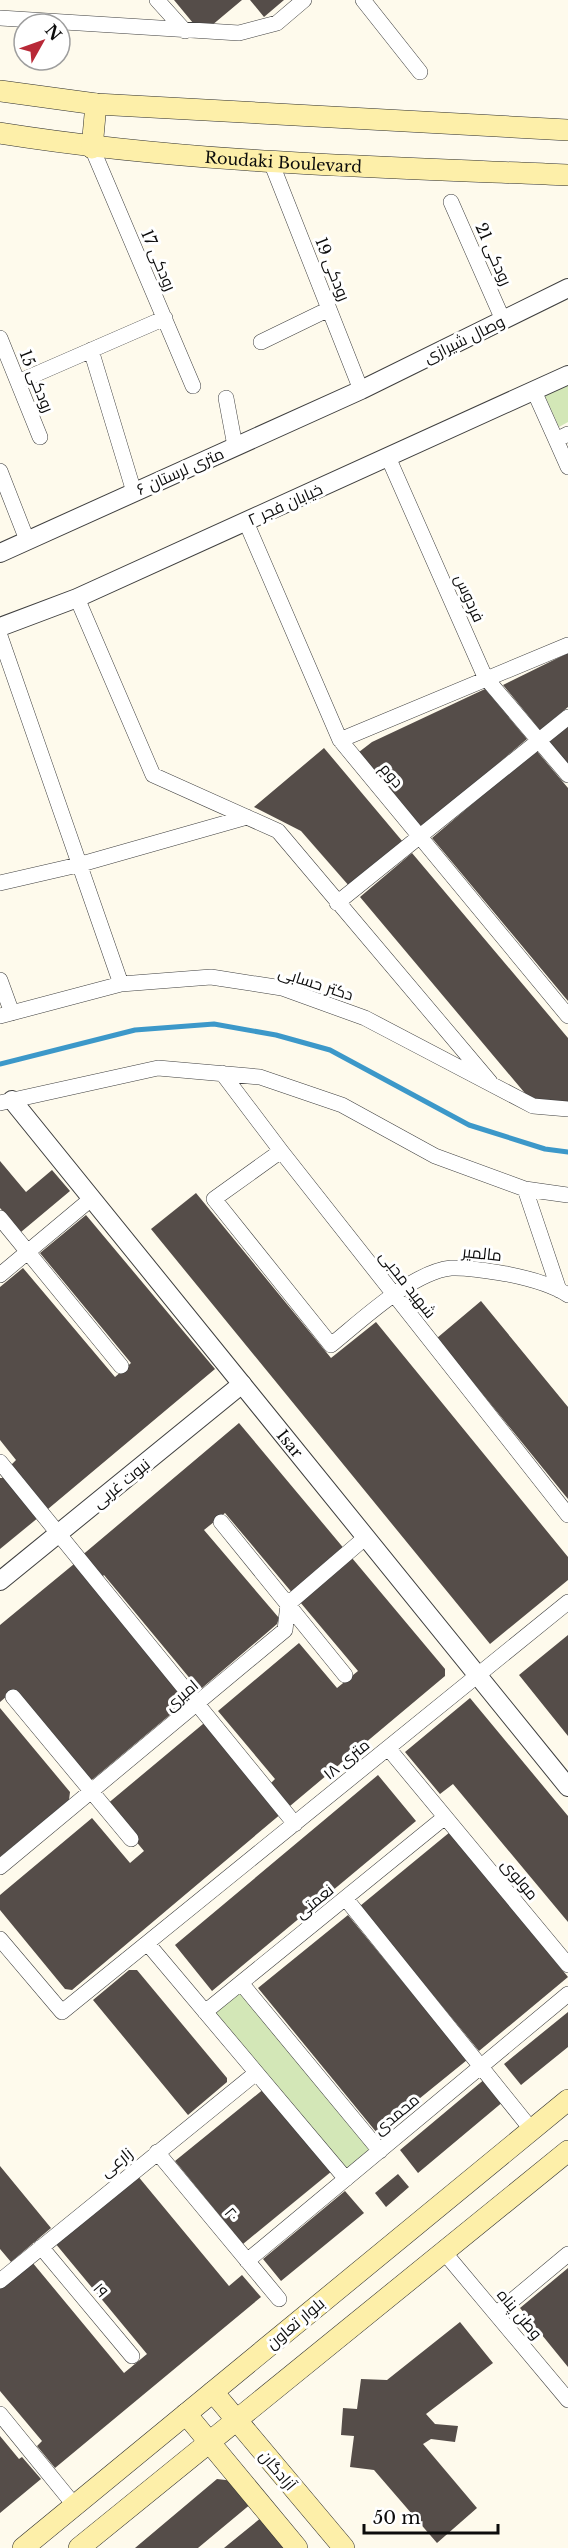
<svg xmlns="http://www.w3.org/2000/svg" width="568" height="2548" font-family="'Libre Baskerville',Cairo,serif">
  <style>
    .green { fill: #d3e7b7 }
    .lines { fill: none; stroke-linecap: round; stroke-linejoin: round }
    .stream { stroke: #3c98c9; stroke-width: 5 }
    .building { fill: #554d49 }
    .minor-casing { stroke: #3f3f3f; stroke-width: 16 }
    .tertiary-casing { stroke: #3f3f3f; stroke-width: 20 }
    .secondary-casing { stroke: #2e2e2e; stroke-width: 22 }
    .minor { stroke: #fff; stroke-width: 15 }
    .tertiary { stroke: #fff; stroke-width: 18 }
    .secondary { stroke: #fdefa9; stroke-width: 21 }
    .labels { text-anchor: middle; stroke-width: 6; stroke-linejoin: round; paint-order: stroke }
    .street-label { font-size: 16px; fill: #0c0c0c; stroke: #fff }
  </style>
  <rect width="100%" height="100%" fill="#fefaec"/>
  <path class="green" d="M568 383V422L559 427 544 394Z
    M241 1987 373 2148 344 2172 211 2012Z"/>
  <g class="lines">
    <path class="stream" d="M0 1064 135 1030 214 1024 276 1035 330 1050 469 1125 545 1149 568 1152"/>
  </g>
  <path class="building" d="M174 0H242L211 26 193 23Z
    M250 0H284L264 17Z
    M568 653V707L540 730 503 685Z
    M485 689 527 739 422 828 359 752 372 742Z
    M568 723V764L548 740Z
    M324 748 403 842 350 887 301 831 254 807Z
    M536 750 568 788V1001L432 838Z
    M412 853 568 1038V1103L534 1104 360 897Z
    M0 1161 26 1192 52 1170 70 1191 21 1232 0 1208Z
    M196 1193 331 1358 376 1322 568 1557V1580L490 1644 151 1229Z
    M86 1215 215 1369 48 1509 11 1465 16 1460 0 1440V1287L23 1268 115 1377 131 1363 40 1253Z
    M481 1301 568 1407V1499L437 1338Z
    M239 1423 346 1551 294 1595 225 1513 204 1530 279 1618 277 1624 202 1688 197 1687 104 1575 100 1579 80 1557Z
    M0 1478H7L39 1517 0 1549Z
    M352 1558 445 1669V1676L290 1806 271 1783 275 1779 218 1711 299 1643 337 1688 358 1671 300 1602Z
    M74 1564 185 1697 183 1704 93 1779H87L14 1690 0 1702V1625Z
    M568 1635V1736L519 1675Z
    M470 1698 568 1816V1922L453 1784 440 1794 405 1752Z
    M0 1708 70 1792 69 1800 0 1857Z
    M203 1724H208L282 1813 72 1990 65 1989 0 1910V1895L92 1818 130 1863 144 1851 106 1805Z
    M378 1775 416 1821 212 1991 175 1945Z
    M450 1832 568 1977 479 2051 360 1906Z
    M348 1915 467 2060 377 2133 258 1988Z
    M129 1970H137L227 2078V2082L188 2115 93 2000Z
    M568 2012V2047L521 2085 504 2064Z
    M486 2078 504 2101 418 2173 400 2150Z
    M265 2088 332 2171 243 2244 175 2161Z
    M0 2166 51 2228 11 2262 0 2249Z
    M398 2174 409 2187 386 2207 375 2193Z
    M137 2175 229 2286 242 2275 261 2297 55 2468 37 2446 42 2441 0 2391V2289L32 2262 124 2373 147 2354 55 2243Z
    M345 2191 364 2213 281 2281 263 2259Z
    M568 2268V2367L520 2308Z
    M460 2322 493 2363 426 2414 435 2424 458 2426 455 2442 431 2439 423 2444 477 2508 437 2543 374 2470 350 2467 354 2436 341 2435 343 2408 357 2409 361 2379 387 2380Z
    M0 2436 19 2459 22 2457 41 2479 0 2513Z
    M217 2479 234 2481 252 2503 198 2548H135Z
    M262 2517 288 2548H224Z"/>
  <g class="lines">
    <defs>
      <path id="minor" d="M157 0 185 31
        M363 0 420 72
        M0 18 239 33 277 23 304 0
        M92 148 193 386
        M271 162 361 390
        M451 202 503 320
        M0 338 40 437
        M261 342 329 309
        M91 350 134 492
        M18 382 165 318
        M534 391 556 440
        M226 398 235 446
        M568 434 556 440 568 467
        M388 457 485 677 568 775
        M0 471 27 540
        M246 522 340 740 568 1016
        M77 598 153 775 278 831 490 1082
        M0 636 121 984
        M340 740 568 645
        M0 883 78 865 247 817
        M337 903 568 717
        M0 980 12 1013
        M0 1016 121 984 211 977 282 988 365 1018 533 1106 568 1109
        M222 1073 281 1151 568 1515
        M0 1103 158 1068 260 1077 342 1105 435 1156 525 1189 568 1195
        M281 1151 214 1199 331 1345C361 1321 412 1272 451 1268 469 1267 489 1271 507 1274 527 1278 551 1284 568 1295
        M525 1189 559 1290
        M0 1218 121 1366
        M0 1275 91 1199
        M0 1462 295 1824
        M221 1522 345 1675
        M13 1697 131 1839
        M388 1748 568 1965
        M0 1867 285 1630 288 1604 366 1537
        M346 1899 531 2129
        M0 1939 62 2012 568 1602
        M148 1944 346 2179
        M241 1983 380 2151
        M205 2012 445 1817
        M157 2152 279 2299
        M41 2247 132 2356
        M444 2252 568 2400
        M247 2261 568 1994
        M0 2281 256 2073
        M496 2314 568 2254
        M0 2414 75 2506"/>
      <g id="tertiary">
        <path d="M0 553 361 390 568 288"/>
        <path d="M0 627 77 598 568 375"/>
        <path id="s1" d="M12 1100 568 1787"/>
        <path d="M0 1581 242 1384"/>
      </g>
      <g id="secondary">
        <path d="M0 91 96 104 568 130"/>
        <path id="s2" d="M0 133C188 163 378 167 568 175"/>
        <path d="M92 148 96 104"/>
        <path d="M213 2392 344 2548"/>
        <path d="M186 2414 297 2548"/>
        <path d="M23 2548 568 2100"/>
        <path d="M79 2548 568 2151"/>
      </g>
    </defs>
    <use href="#minor" class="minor-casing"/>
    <use href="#tertiary" class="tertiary-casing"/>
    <use href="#secondary" class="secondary-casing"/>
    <use href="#minor" class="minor"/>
    <use href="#tertiary" class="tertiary"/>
    <use href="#secondary" class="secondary"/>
  </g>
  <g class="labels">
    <g class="street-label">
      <text dy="6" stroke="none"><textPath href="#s2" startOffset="285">Roudaki Boulevard</textPath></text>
      <text transform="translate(494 254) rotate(66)" y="6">رودکی 21</text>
      <text transform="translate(159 260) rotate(67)" y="6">رودکی 17</text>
      <text transform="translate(333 269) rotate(68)" y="6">رودکی 19</text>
      <text transform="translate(464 339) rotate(-26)" y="6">وصال شیرازی</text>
      <text transform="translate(37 381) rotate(68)" y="6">رودکی 15</text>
      <text transform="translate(180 471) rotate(-24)" y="6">۶ متری لرستان</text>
      <text transform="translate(285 504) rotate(-24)" y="6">خیابان فجر ۲</text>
      <text transform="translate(470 598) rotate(66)" y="6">فردوس</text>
      <text transform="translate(392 775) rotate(50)" y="6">دوم</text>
      <text transform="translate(316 983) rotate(18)" y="6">دکتر حسابی</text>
      <text transform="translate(482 1253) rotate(6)" y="6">مالمیر</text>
      <text transform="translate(408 1284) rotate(52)" y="6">شهید محبی</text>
      <text dy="6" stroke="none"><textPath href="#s1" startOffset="442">Isar</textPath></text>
      <text transform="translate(121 1483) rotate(-39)" y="6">نبوت غربی</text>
      <text transform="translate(181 1695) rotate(-40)" y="6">امیری</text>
      <text transform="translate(346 1759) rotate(-39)" y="6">۱۸ متری</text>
      <text transform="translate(520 1879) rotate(50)" y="6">مولوی</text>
      <text transform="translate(314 1901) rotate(-39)" y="6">نعمتی</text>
      <text transform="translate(396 2114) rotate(-40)" y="6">محمدی</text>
      <text transform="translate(116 2162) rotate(-39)" y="6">زارعی</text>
      <text transform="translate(232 2214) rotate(50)" y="6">۲۰</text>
      <text transform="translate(101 2290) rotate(50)" y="6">۱۹</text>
      <text transform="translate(520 2314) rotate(50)" y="6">وطن پناه</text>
      <text transform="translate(295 2323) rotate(-40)" y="6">بلوار تعاون</text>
      <text transform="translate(278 2470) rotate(50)" y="6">آزادگان</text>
    </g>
  </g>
  <g transform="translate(42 42) rotate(50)"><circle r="28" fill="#ffffff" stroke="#9e9e9e" stroke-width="1.5"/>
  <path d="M0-4.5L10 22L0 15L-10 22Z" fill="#b82937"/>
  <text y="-9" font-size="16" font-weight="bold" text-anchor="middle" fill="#0c0c0c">N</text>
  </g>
  <path d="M364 2524v9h134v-9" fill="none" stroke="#0c0c0c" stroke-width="3"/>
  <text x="373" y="2524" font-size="18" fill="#0c0c0c" stroke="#ffffff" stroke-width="4.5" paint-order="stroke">50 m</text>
</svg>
